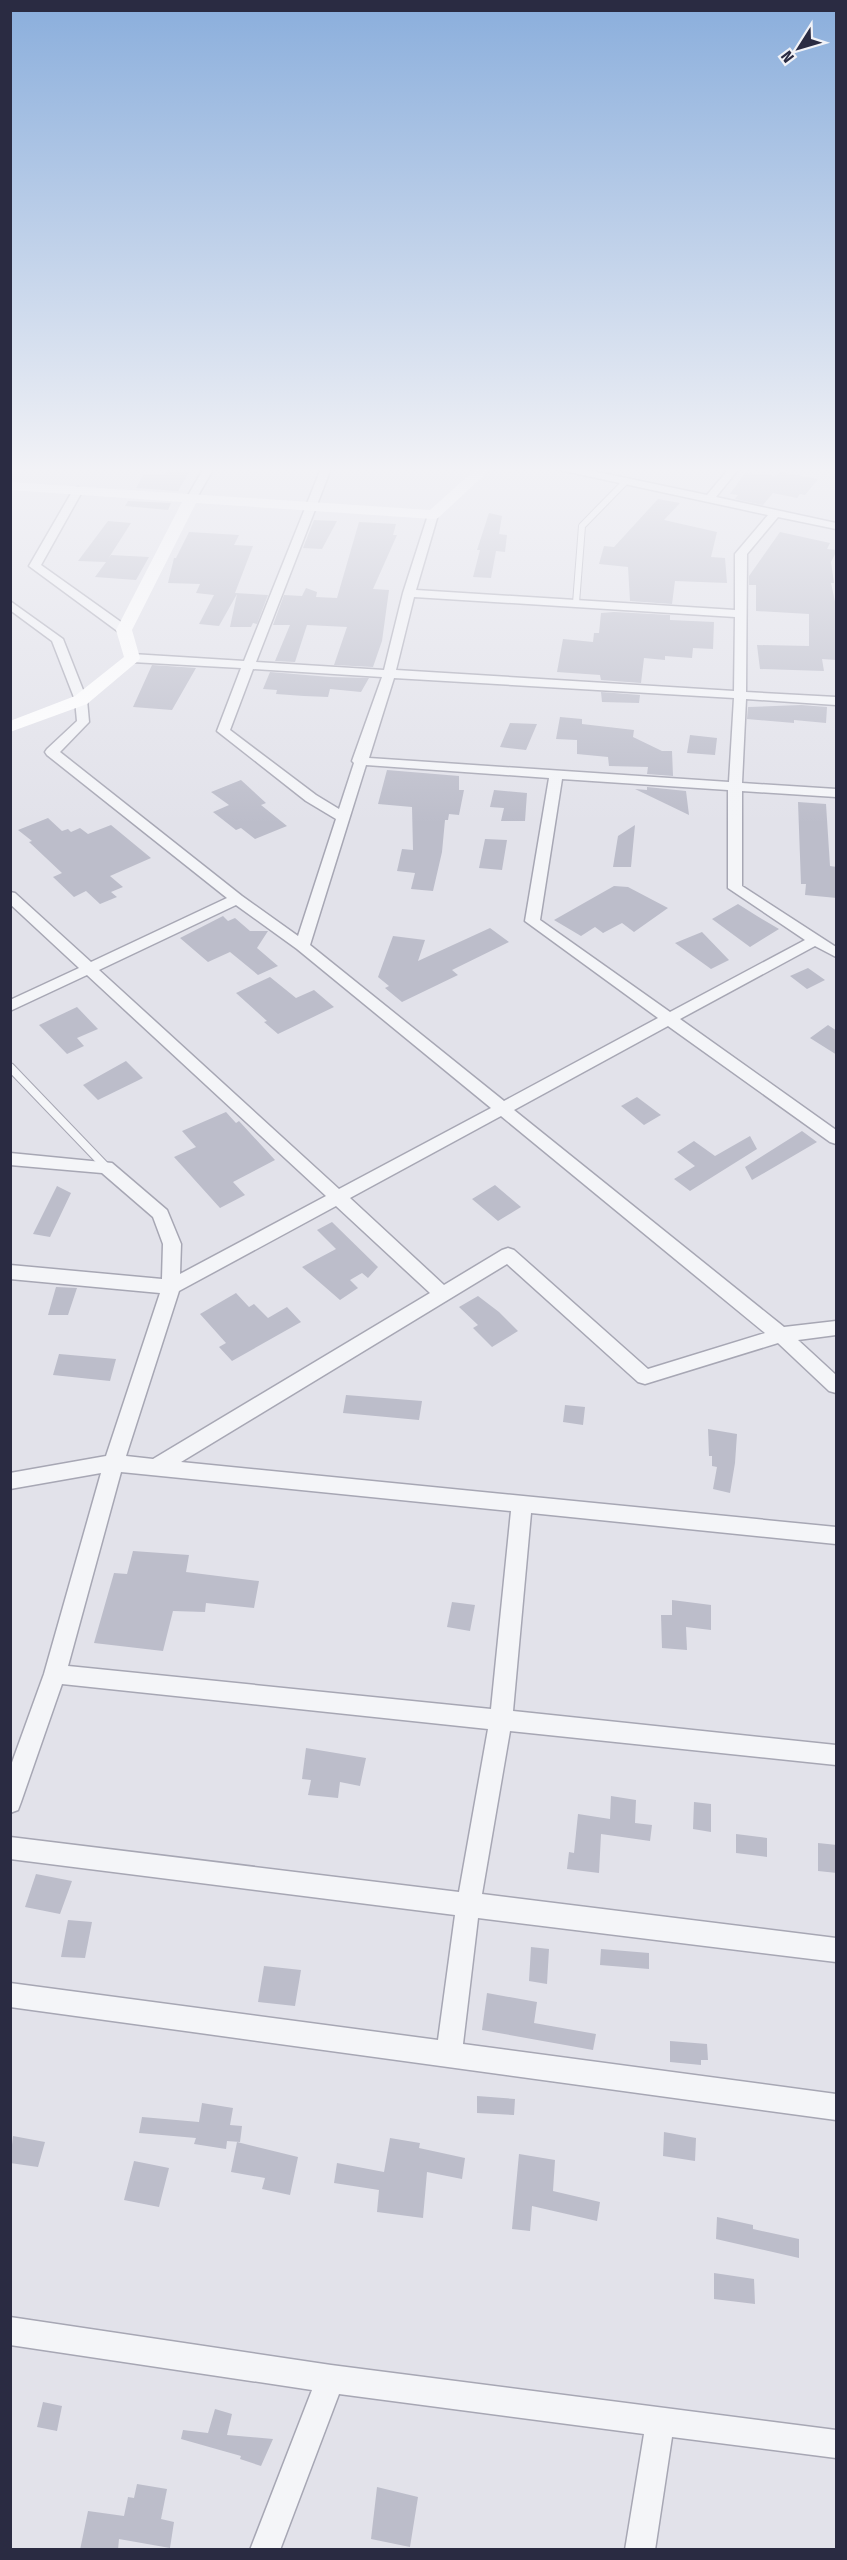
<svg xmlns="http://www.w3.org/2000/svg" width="847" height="2560" font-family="'Fira Sans Condensed',sans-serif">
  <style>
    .building { fill: #bcbdca }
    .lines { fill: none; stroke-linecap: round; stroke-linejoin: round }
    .lane-far1-casing { stroke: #a7a7b4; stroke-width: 8 }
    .lane-casing { stroke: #a7a7b4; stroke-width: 10 }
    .street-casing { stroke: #a7a7b4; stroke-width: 3 }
    .lane-far1 { stroke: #f4f5f8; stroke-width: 6 }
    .lane { stroke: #f4f5f8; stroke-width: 8 }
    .street { fill: #f4f5f8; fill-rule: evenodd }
    .secondary { fill: #fff; fill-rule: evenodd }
  </style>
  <rect width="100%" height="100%" fill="#e2e2ea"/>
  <path class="building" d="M170 468 190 471 178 491 136 488 144 474 164 475Z
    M780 472 818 479 805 495 800 494 797 498 773 493 763 505 735 499 738 495 730 494 745 473 777 476Z
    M658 499 680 503 664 520 717 532 711 557 725 558 727 583 675 581 672 604 630 601 628 567 599 564 604 546 614 547Z
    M128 501 171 503 168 510 125 506Z
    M489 513 502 516 499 534 507 535 505 552 496 551 491 578 473 577 480 550H477Z
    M314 520 337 521 322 549 303 548Z
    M108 521 131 523 108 559 111 555 149 557 136 580 95 577 106 562 78 561Z
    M359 522 396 524 393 535H397L373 589 389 590 382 641 373 667 334 665 347 627 307 625 295 662 275 661 290 625H273L284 595 302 596 306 588 317 592 316 597 337 598Z
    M189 532 239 535 234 545 253 546 235 593 268 595 257 624 253 623 251 627H230L237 594 219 626 199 624 214 595 196 593 200 584 168 583 174 558H176Z
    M780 532 830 543 827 549 837 550 831 562 834 583H831L837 611V660L822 659 824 671 760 669 757 645 809 646V614L756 611V585H749V576Z
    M614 612 670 615V620L714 622 713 649 693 648 692 658 665 656V660L644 658 641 683 601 680 600 675 557 672 563 639 593 642 594 633H599L601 613Z
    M152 665 196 668 172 710 133 707Z
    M270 672 330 677 369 678 361 692 330 689 328 697 304 696 276 694 277 690 263 689Z
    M601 692 640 695 639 703 602 702Z
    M801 705 827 707 826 723 794 720V723L747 719 748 707Z
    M560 717 582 719V724L634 730 633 737 662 751H672L673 776 647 774 648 767 609 766 608 757 577 754V740L556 739Z
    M510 723 537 724 526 750 500 747Z
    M690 735 717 738 715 755 687 753Z
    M387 770 459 776V790H464L459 815 449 814 448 820H445L442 852 433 891 411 889 415 873 397 871 402 849 413 850 412 807 378 804Z
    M241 780 266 803 261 805 287 826 255 839 241 828 236 830 213 812 229 805 211 792Z
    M647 787 686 791 689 815 635 789 647 790Z
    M494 790 527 793 525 821H501L504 808 490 807Z
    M798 802 826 804 830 866 837 867V898L805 895 806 884H801Z
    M48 818 62 831 68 829 71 832 80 828 88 834 111 825 151 858 110 876 123 887 111 892 117 897 100 904 86 891 74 897 53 877 62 873 29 842 32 841 18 830Z
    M635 825 631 867H613L618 836Z
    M485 839 507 840 502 870 479 868Z
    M614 886 628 887 668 908 634 932 622 923 603 933 595 927 581 936 554 920Z
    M738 904 757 916 779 929 750 947 712 919Z
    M223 916 228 921 235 918 250 931H268L257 948 278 966 258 975 230 952 208 962 180 938Z
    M490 928 509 942 452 970 458 975 402 1002 385 988 389 986 378 977 393 936 425 940 418 961Z
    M702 932 729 960 711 969 675 943Z
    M808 968 825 980 807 989 790 976Z
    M270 977 296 998 314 990 334 1007 278 1034 264 1022 267 1021 236 993Z
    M77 1007 98 1029 77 1038 84 1046 67 1054 39 1025Z
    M828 1025 837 1031V1055L810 1038Z
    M126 1061 143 1078 98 1100 83 1085Z
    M637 1097 661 1115 644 1125 621 1106Z
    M226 1112 236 1123 239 1121 275 1160 233 1182 245 1195 220 1208 174 1157 196 1147 182 1131Z
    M802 1131 817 1142 752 1180 745 1167Z
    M750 1136 757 1149 690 1191 674 1179 695 1166 677 1152 694 1141 715 1156Z
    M495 1185 521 1207 498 1221 472 1199Z
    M57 1186 71 1193 50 1237 33 1234Z
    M332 1222 378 1267 368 1278 362 1273 350 1280 358 1288 340 1300 302 1267 336 1249 317 1230Z
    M56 1287 77 1288 68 1315H48Z
    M236 1293 249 1307 254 1304 268 1318 287 1307 301 1322 232 1361 219 1347 226 1343 200 1314Z
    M478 1296 499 1312 518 1331 492 1347 473 1328 478 1325 459 1307Z
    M59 1354 116 1359 110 1381 53 1375Z
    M346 1395 422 1401 419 1420 343 1413Z
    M565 1405 585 1407 583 1425 563 1422Z
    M708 1429 737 1434 735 1463 730 1493 713 1489 717 1467 712 1466V1456H709Z
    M133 1551 189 1555 186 1572 259 1581 254 1608 206 1603 205 1612 173 1611 163 1651 94 1643 114 1573 127 1574Z
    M672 1600 711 1605V1630L686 1627 687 1650 662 1648 661 1615H672Z
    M452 1602 475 1605 470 1631 447 1627Z
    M306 1748 366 1758 360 1786 340 1782 338 1798 308 1795 311 1780 302 1779Z
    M611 1796 636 1800 635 1823 652 1825 650 1841 601 1834 599 1873 567 1869 569 1852 574 1853 578 1814 610 1819Z
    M694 1802 711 1804V1832L693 1829Z
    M736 1834 767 1838V1857L736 1853Z
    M818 1843 837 1845V1873L818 1871Z
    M36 1874 72 1881 60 1914 25 1907Z
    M68 1920 92 1922 85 1958 61 1957Z
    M531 1947 549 1949 547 1984 529 1981Z
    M601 1949 649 1953V1969L600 1965Z
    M264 1966 301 1970 295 2006 258 2002Z
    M487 1993 537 2002 534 2023 596 2034 593 2050 482 2030Z
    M670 2041 707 2044 708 2060H701V2065L670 2062Z
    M477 2096 515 2099 514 2115 477 2113Z
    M202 2103 233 2108 230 2125 242 2126 240 2142 227 2141 226 2149 194 2144 196 2138 139 2133 142 2117 199 2122Z
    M664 2132 696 2138 695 2161 663 2156Z
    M13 2136 45 2142 38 2167 10 2163Z
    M390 2138 420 2143 419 2148 465 2158 462 2179 427 2172 423 2218 377 2212 379 2190 334 2183 337 2163 384 2172Z
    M237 2142 298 2157 290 2195 262 2189 265 2178 231 2172Z
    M519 2154 555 2160 553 2191 600 2202 597 2221 532 2206 530 2231 512 2229Z
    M134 2161 169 2168 159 2207 124 2200Z
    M717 2217 753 2225V2229L799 2239V2258L716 2239Z
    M714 2273 754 2279 755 2304 714 2299Z
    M43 2402 62 2406 57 2431 37 2427Z
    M215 2409 232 2414 227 2435 273 2439 261 2466 240 2459 241 2456 181 2439 183 2430 208 2433Z
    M137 2484 167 2489 161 2519 174 2522 170 2548 119 2539 118 2550H80L88 2511 124 2516 128 2497 134 2498Z
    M377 2487 418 2497 410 2547 371 2539Z"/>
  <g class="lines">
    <defs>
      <path id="lane-far1" d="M576 603 582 526 626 481"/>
      <path id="lane" d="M10 1067 106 1167"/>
      <path id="street" d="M205 466H215L195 501H187L186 499Z
        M322 466H332L256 662 384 670 403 593 428 515 433 512 438 515 416 590 735 610V554L768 515 555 469 550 466H569L707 495 731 466H741L716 497 836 523V529L778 517 747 554 746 692 836 697V705L746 699 742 783 836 789V797L742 791V886L836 947V957L815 946 680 1019 836 1130V1144L830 1142 668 1026 514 1110 784 1327 836 1321V1335L798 1340 836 1375V1393L829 1391 778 1343 645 1384 638 1382 507 1264 181 1462 836 1527V1544L531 1513 513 1711 836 1745V1765L510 1731 482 1894 836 1938V1962L478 1918 463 2044 836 2094V2120L10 2007V1983L438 2040 455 1915 10 1859V1837L459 1892 488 1729 62 1684 21 1802 18 1810 10 1813V1768L44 1674 101 1473 10 1489V1473L106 1456 160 1293 10 1279V1265L162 1279 163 1244 153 1217 102 1173 10 1165V1153L112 1163 167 1210 181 1244 180 1274 326 1196 87 975 10 1011V1000L79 968 10 904V892L15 893 91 962 227 898 47 755 45 752 47 749 77 721 75 700 52 641 10 610V601L63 639 87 700 89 722 60 752 242 896 298 936 336 819 306 801 217 731 241 668 132 662 126 658 132 654 244 661ZM414 597 735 617 734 691 396 670ZM253 669 382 677 352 761 354 763 339 809 316 795 230 730ZM394 678 734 698 729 782 369 758ZM366 765 549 778 525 921 658 1018 504 1101 310 945ZM562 779 728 790V888L805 940 670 1012 540 920ZM236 905 297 949 491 1108 339 1189 99 970ZM501 1116 765 1333 648 1369 514 1250 508 1248 502 1250 444 1285 350 1198ZM336 1206 430 1293 153 1459 126 1456 179 1291ZM121 1472 511 1511 491 1709 68 1666Z
        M78 487 83 490 41 565 128 627V633H120L29 566 73 490Z
        M10 2317 331 2365 836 2430V2458L672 2437 655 2550H625L644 2434 339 2394 280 2550H250L312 2390 10 2345Z"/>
    </defs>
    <use href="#lane-far1" class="lane-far1-casing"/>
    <use href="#lane" class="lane-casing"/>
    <use href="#street" class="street-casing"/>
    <use href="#lane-far1" class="lane-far1"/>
    <use href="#lane" class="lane"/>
    <use href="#street" class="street"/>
    <path class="secondary" d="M479 466H494L438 518 433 519 196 503 132 630 140 658 138 661 87 704 10 732V721L75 696 124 657 116 630 182 502 10 490V482L430 510Z"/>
  </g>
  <linearGradient id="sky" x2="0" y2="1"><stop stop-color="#8aaedc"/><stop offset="0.57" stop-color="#f2f2f6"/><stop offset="1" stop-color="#f2f2f6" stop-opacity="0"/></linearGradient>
  <rect width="847" height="824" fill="url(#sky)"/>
  <rect width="847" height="2560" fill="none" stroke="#2a2b42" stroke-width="24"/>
  <g transform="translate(799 48) rotate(233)" stroke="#f1f2f7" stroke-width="4.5" paint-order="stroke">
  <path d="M0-4.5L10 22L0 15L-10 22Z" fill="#2a2b42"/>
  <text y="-9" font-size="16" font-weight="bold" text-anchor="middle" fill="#2a2b42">N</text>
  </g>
</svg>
